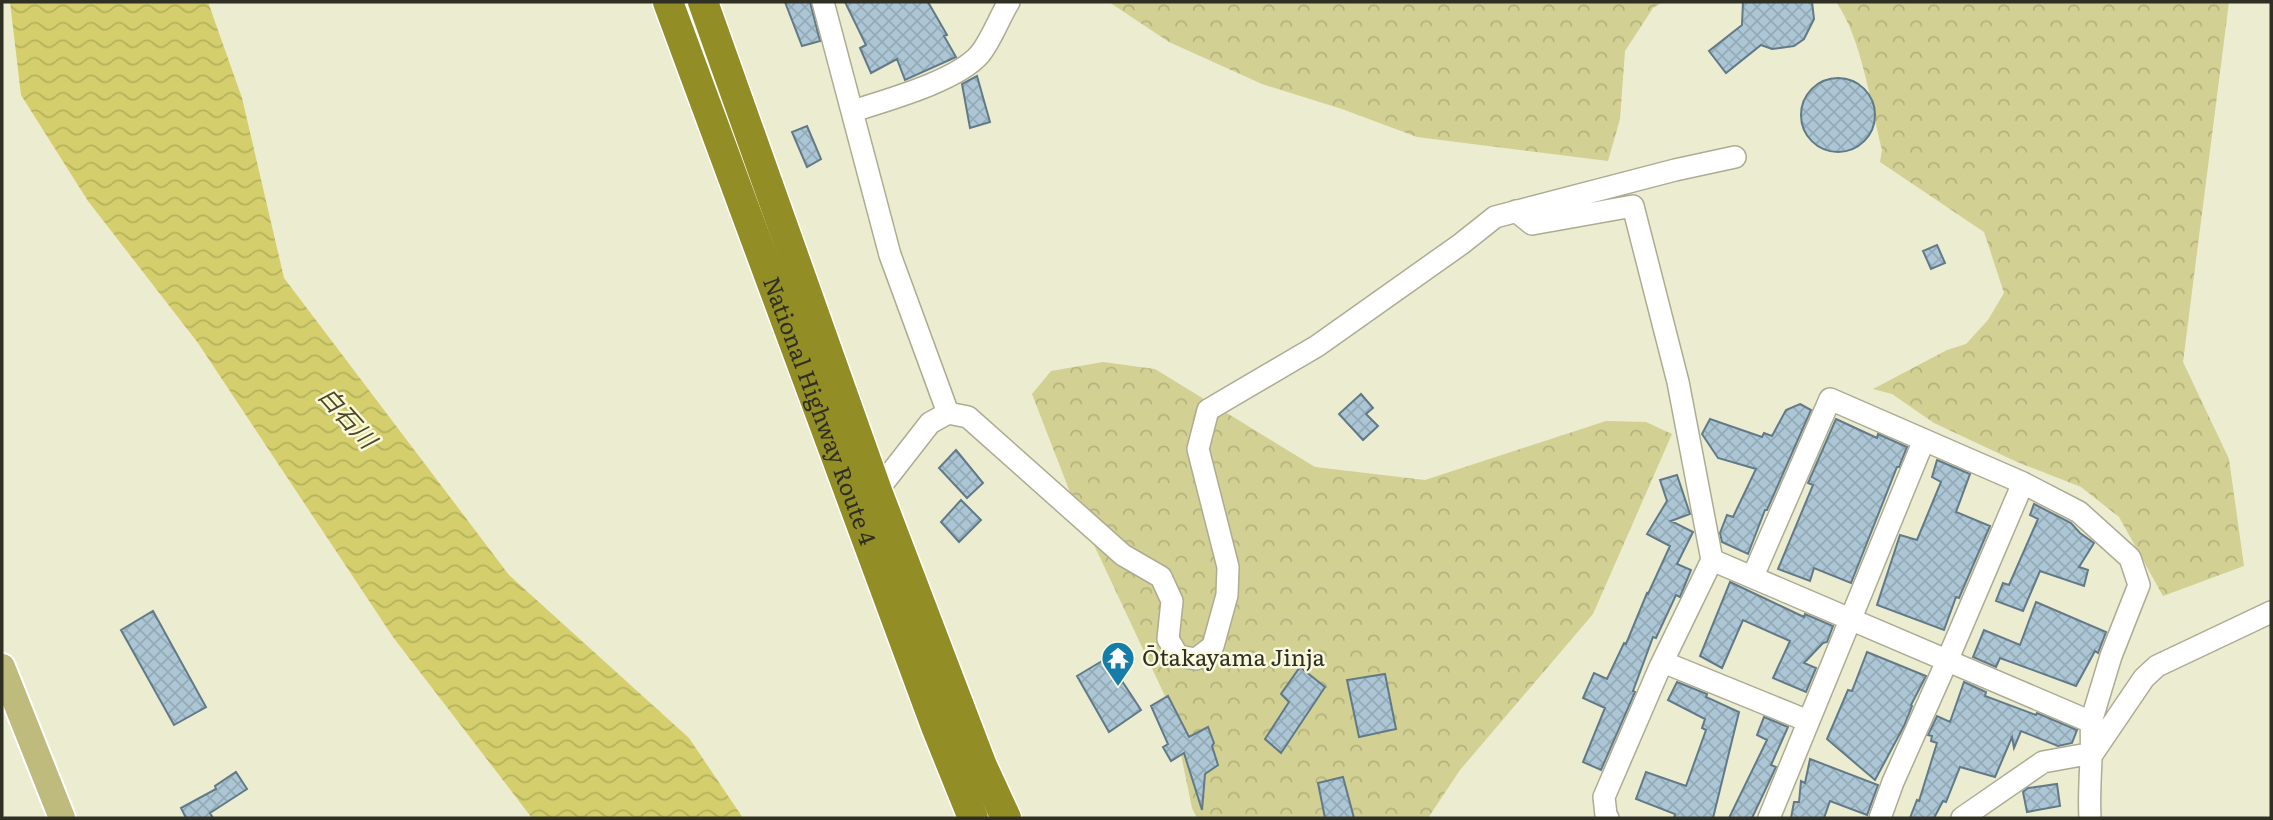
<svg xmlns="http://www.w3.org/2000/svg" width="2273" height="820" font-family="Literata,'Noto Sans JP',serif">
  <style>
    .forest { fill: url(#forest-crowns) }
    .water { fill: url(#water-waves) }
    .building { fill: url(#building-cross-hatch); stroke: #627a87; stroke-width: 2 }
    .lines { fill: none; stroke-linecap: round; stroke-linejoin: round }
    .minor-casing { stroke: #adac93; stroke-width: 24 }
    .major-casing { stroke: #fff; stroke-width: 30 }
    .highway-casing { stroke: #fff; stroke-width: 33 }
    .minor { stroke: #fff; stroke-width: 21 }
    .major { stroke: #bebb7c; stroke-width: 26 }
    .highway { stroke: #928d25; stroke-width: 30 }
    .labels { text-anchor: middle; stroke-width: 5; stroke-linejoin: round; paint-order: stroke }
    .street-label { font-size: 23px; fill: #2f2f24; stroke: #faf9de }
    .poi-label { font-size: 23px; fill: #2f2f24; stroke: #faf9de; text-anchor: start }
    .water-label { font-size: 24px; font-style: italic; fill: #4b4a20; stroke: #faf9de }
  </style>
  <defs>
    <pattern id="forest-crowns" width="20" height="18" patternUnits="userSpaceOnUse" patternTransform="scale(1.75)"><rect width="20" height="18" fill="#d2d092"/><path d="M2 6a3 3 0 1 1 6 0M12 15a3 3 0 1 1 6 0" fill="none" stroke="#b5b37e"/></pattern>
    <pattern id="water-waves" width="16" height="10" patternUnits="userSpaceOnUse" patternTransform="scale(1.75)"><rect width="16" height="10" fill="#d4cf6c"/><path d="M0 5q4-4 8 0t8 0" fill="none" stroke="#b6b25d"/></pattern>
    <pattern id="building-cross-hatch" width="8" height="8" patternUnits="userSpaceOnUse" patternTransform="scale(1.75)"><rect width="8" height="8" fill="#acc6d5"/><path d="M0 0l8 8M0 8l8-8" fill="none" stroke="#94aab7"/></pattern>
  </defs>
  <rect width="100%" height="100%" fill="#ececd1"/>
  <path class="forest" d="M1109 2H1663L1653 8 1625 51 1620 119 1608 161 1417 137 1342 109 1262 84 1169 42Z
    M1836 2H2229L2183 362 2229 459 2244 566 2163 596 2119 517 2081 487 2017 462 1934 423 1892 394 1873 389 1947 350 1966 344 1988 320 2004 293 1984 232 1880 162 1882 150C1871 106 1862 38 1836 2Z
    M1103 362 1155 369 1315 467 1425 480 1606 421 1646 422 1672 434 1593 614 1460 770 1428 818H1197L1192 808 1172 711 1073 500 1032 394 1051 371Z"/>
  <path class="water" d="M10 2H208L242 98 284 278 509 575 689 738 743 818H532L393 637 198 343 88 201 21 95Z"/>
  <path class="building" d="M785 2H810L820 41 802 46Z
    M845 2H928L947 35 944 36 956 57 905 80 897 59 871 73 860 48 866 45Z
    M1743 2H1812L1814 19 1804 39 1794 46 1772 49 1761 45 1726 73 1709 51 1742 25Z
    M977 76 990 122 970 128 962 84Z
    M1801 115a37 37 0 1 1 74 0a37 37 0 1 1-74 0Z
    M807 126 821 159 807 167 792 132Z
    M1937 245 1945 263 1931 269 1923 251Z
    M1361 394 1373 408 1366 414 1378 426 1363 440 1339 414Z
    M1800 404 1811 410 1767 510H1765L1748 554 1722 542 1720 533 1727 515 1733 517 1756 469 1718 458 1702 434 1710 419 1762 437 1764 433 1772 436 1786 410Z
    M1836 419 1877 438 1878 434 1907 447 1899 467H1897L1851 583 1814 568 1810 581 1778 569 1813 485 1808 483Z
    M956 450 983 483 967 498 939 468Z
    M1937 460 1970 474 1956 512 1990 526 1959 598 1956 597 1944 630 1877 605 1900 535 1917 540 1941 482 1932 477Z
    M1677 475 1690 514 1671 521 1693 532 1677 564 1691 570 1680 597 1676 595 1656 638 1653 637 1633 691 1635 692 1601 770 1583 762 1605 708 1583 698 1594 673 1607 679 1624 643 1626 644 1647 593 1648 594 1670 546 1647 534 1667 501 1660 480Z
    M961 500 981 520 959 542 941 522Z
    M2034 504 2071 523 2080 533 2094 543 2079 567 2088 570 2084 586 2040 571 2023 611 1996 601 2003 583 2009 585 2038 519 2030 515Z
    M1730 582 1804 617 1805 614 1833 626 1827 642 1823 643 1804 663 1816 668 1806 692 1773 678 1790 641 1743 620 1722 668 1700 656Z
    M2036 602 2106 632 2098 653 2095 651 2076 686 2000 658 1996 667 1973 657 1984 630 2020 645Z
    M153 611 206 707 174 725 121 630Z
    M1867 652 1926 676 1911 705 1912 706 1904 726 1875 780 1827 739 1848 690 1852 691Z
    M1107 658 1141 710 1109 732 1077 676Z
    M1300 667 1325 687 1281 753 1265 739 1289 702 1281 694Z
    M1385 674 1396 729 1359 737 1347 680Z
    M1677 682 1707 694 1706 697 1739 712 1713 818H1674L1675 814 1636 799 1646 772 1686 786 1706 730 1702 728 1705 719 1668 700Z
    M1964 682 1986 692 1985 696 2036 715 2037 713 2077 730 2072 743 2058 746 2021 731 2014 748 2012 737 1995 777 1960 767 1946 802 1943 801 1934 818H1910L1917 800 1919 801 1937 743 1931 741 1932 736 1928 735 1937 716 1950 722Z
    M1168 696 1189 737 1208 727 1214 743 1212 746 1218 765 1205 774 1202 810 1184 753 1171 761 1163 747 1168 744 1151 706Z
    M1764 717 1788 727 1771 765 1776 767 1752 818H1729L1767 740 1757 735Z
    M1810 759 1878 785 1867 815 1830 801 1824 818H1791L1794 802H1799L1801 781 1805 783Z
    M236 772 247 789 210 813 213 818H186L181 808 216 789 215 786Z
    M1343 777 1354 818H1325L1318 783Z
    M2057 784 2060 806 2027 812 2023 792 2028 788Z"/>
  <g class="lines">
    <defs>
      <path id="minor" d="M823 2 890 255 948 413
        M853 111C887 100 957 81 980 54 992 39 999 18 1009 2
        M1516 211 1532 224 1633 206 1678 382 1712 560 1660 667 1604 797 1606 815 1608 818
        M2023 483 2079 512 2130 558 2139 585 2111 656 2091 722
        M877 491 930 423 948 413 968 417 1123 555 1161 577 1172 601 1168 639 1178 656 1196 659 1213 646 1227 595 1228 567 1198 449 1208 410 1317 346 1461 244 1495 217 1675 170 1735 157
        M1712 560 2091 722C2093 755 2088 786 2090 818
        M1753 576 1830 399 2023 483 1947 661 1893 782 1880 818
        M1663 662 1808 721
        M1769 818 1924 440
        M1962 818 2043 762 2093 753 2144 678 2157 666 2271 612"/>
      <path id="major" d="M2 667 62 818"/>
      <g id="highway">
        <path id="s1" d="M668 2 937 729 973 818"/>
        <path d="M703 2 877 491 982 766 1006 818"/>
      </g>
    </defs>
    <use href="#minor" class="minor-casing"/>
    <use href="#major" class="major-casing"/>
    <use href="#highway" class="highway-casing"/>
    <use href="#minor" class="minor"/>
    <use href="#major" class="major"/>
    <use href="#highway" class="highway"/>
  </g>
  <defs>
    <symbol id="temple-pin" viewBox="-11 -11 22 30"><path d="M0 17L-7.5 6A9.5 9.5 0 1 1 7.5 6Z" fill="#157ea8" stroke="#faf9de"/><path d="M0-6L5-2H3V0L6.5 2.5H4V6H1.5V3h-3V6H-4V2.5H-6.5L-3 0V-2H-5Z" fill="#fff"/></symbol>
  </defs>
  <g fill-rule="evenodd">
    <use href="#temple-pin" x="1099" y="639" width="38" height="52"/>
  </g>
  <g class="labels">
    <g class="street-label">
      <text dy="8" stroke="none"><textPath href="#s1" startOffset="436">National Highway Route 4</textPath></text>
    </g>
    <g class="poi-label">
      <text x="1142" y="666">Ōtakayama Jinja</text>
    </g>
    <g class="water-label">
      <text transform="translate(347 418) rotate(48)" y="8">白石川</text>
    </g>
  </g>
  <rect width="2273" height="820" fill="none" stroke="#2f2f24" stroke-width="7"/>
</svg>
